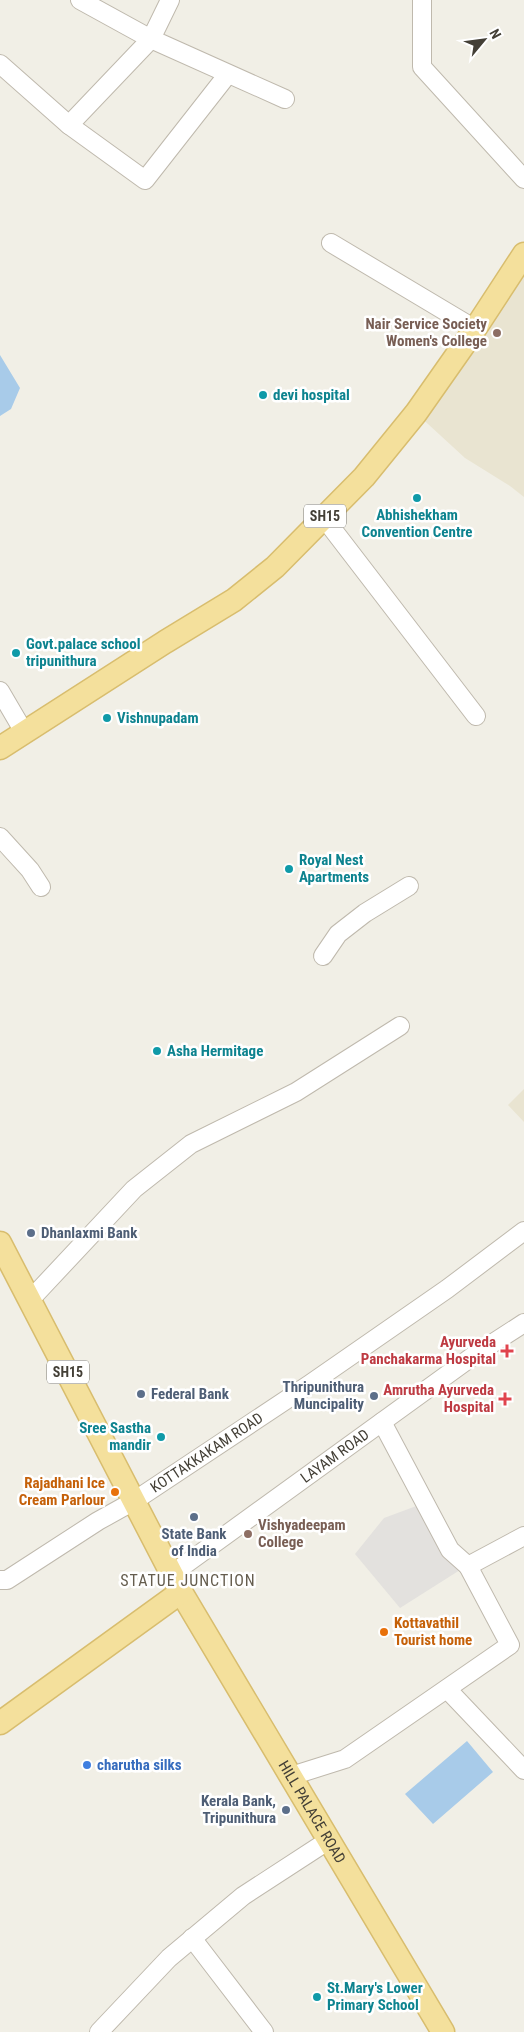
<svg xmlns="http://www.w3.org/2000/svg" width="524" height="2032" font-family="'Roboto Condensed',sans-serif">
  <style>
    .education { fill: #e9e4d1 }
    .parking { fill: #e3e1de }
    .water { fill: #a8cbe9 }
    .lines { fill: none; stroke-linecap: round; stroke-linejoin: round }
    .minor-casing { stroke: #bfb9ad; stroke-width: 20 }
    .major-casing { stroke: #d8bd6e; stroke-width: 25 }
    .minor { stroke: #fff; stroke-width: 18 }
    .major { stroke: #f4e09c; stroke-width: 22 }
    .education-dot { fill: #8d6e63; stroke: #fff; stroke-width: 2 }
    .culture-dot { fill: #0f9aa8; stroke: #fff; stroke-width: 2 }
    .service-dot { fill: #5c6f8a; stroke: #fff; stroke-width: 2 }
    .health-dot { fill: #e0444e; stroke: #fff; stroke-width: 2 }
    .food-dot { fill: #e8710a; stroke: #fff; stroke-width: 2 }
    .shop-dot { fill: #3f7fe0; stroke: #fff; stroke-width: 2 }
    .labels { text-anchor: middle; stroke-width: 5; stroke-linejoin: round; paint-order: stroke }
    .shield { fill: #fff; stroke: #7b7972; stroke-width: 1 }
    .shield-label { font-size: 14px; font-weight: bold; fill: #433f36 }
    .education-label { font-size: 15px; font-weight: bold; fill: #785e54; stroke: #fff; text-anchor: end }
    .culture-label { font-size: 15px; font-weight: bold; fill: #0d838f; stroke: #fff; text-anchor: start }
    .service-label { font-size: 15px; font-weight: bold; fill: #4e5e75; stroke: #fff; text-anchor: start }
    .health-label { font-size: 15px; font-weight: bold; fill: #be3a42; stroke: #fff; text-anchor: end }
    .street-label { font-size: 15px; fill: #433f36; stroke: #fff }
    .food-label { font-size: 15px; font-weight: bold; fill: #c56008; stroke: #fff; text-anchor: end }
    .shop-label { font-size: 15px; font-weight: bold; fill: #366cbe; stroke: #fff; text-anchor: start }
    .neighbourhood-label { font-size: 16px; letter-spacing: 1px; fill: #655d4e; stroke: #fff }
  </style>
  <rect width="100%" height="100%" fill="#f1efe6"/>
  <path class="education" d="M524 254V497L510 486 465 458 416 413Z
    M524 1089V1122L508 1105Z"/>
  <path class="parking" d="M419 1505 460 1570 400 1608 355 1554 384 1518Z"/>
  <path class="water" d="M0 355 20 388 11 409 0 416Z
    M467 1741 493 1772 433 1824 405 1794Z"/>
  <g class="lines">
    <defs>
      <g id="minor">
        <path d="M170 0 151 39 285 99"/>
        <path d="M422 0V67L524 179"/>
        <path d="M0 64 69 125 151 39 80 0"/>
        <path d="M69 125 145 180 228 74"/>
        <path d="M331 243 475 329"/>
        <path d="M324 518 476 716"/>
        <path d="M0 691 24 732"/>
        <path d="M0 837 30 870 41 887"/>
        <path d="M323 956 338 934 365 913 409 886"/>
        <path d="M30 1300 134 1189 191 1144 296 1092 400 1026"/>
        <path d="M382 1422 450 1550 468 1566"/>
        <path id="s1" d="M172 1574 473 1356 524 1323"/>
        <path id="s2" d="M0 1580H7L98 1521 134 1501 310 1384 447 1289 524 1231"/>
        <path d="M447 1689 524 1770"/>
        <path d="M291 1776 345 1759 510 1645 468 1566 524 1536"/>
        <path d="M192 1938 264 2032"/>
        <path d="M99 2032 169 1958 243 1896 329 1840"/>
      </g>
      <g id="major">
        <path d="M0 748 165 642 234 600 275 567 364 477 416 413 475 329 524 254"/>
        <path id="s3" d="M0 1243 181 1592 443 2032"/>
        <path d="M0 1723 181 1592"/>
      </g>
    </defs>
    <use href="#minor" class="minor-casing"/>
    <use href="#major" class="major-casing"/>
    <use href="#minor" class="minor"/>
    <use href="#major" class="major"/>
  </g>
  <g class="education-dot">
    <circle cx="497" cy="333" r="5"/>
    <circle cx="248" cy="1534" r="5"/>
  </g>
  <g class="culture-dot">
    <circle cx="263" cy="395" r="5"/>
    <circle cx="417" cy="498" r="5"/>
    <circle cx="16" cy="653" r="5"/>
    <circle cx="107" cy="718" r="5"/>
    <circle cx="289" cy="869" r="5"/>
    <circle cx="157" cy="1051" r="5"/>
    <circle cx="161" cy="1437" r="5"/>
    <circle cx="317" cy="1997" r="5"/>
  </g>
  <g class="service-dot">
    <circle cx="31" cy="1233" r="5"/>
    <circle cx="141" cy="1394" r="5"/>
    <circle cx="374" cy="1396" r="5"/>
    <circle cx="194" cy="1517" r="5"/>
    <circle cx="286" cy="1810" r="5"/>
  </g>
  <g class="health-dot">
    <path d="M504.5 1343.5h5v5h5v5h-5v5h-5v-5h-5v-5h5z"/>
    <path d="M502.5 1391.5h5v5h5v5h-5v5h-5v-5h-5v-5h5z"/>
  </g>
  <g class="food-dot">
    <circle cx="115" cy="1492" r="5"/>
    <circle cx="384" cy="1632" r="5"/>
  </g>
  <circle class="shop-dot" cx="87" cy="1765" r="5"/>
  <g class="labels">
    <g class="shield">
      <rect x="304" y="504.5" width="42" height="23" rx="4"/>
      <rect x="47" y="1360.5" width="42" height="23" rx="4"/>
    </g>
    <g class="shield-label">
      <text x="325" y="521">SH15</text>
      <text x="68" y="1377">SH15</text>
    </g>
    <g class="education-label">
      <text x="487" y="329">Nair Service Society<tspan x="487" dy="17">Women's College</tspan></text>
      <text x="258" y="1530" text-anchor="start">Vishyadeepam<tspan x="258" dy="17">College</tspan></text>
    </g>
    <g class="culture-label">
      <text x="273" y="400">devi hospital</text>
      <text x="417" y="520" text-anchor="middle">Abhishekham<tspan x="417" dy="17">Convention Centre</tspan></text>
      <text x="26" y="649">Govt.palace school<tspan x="26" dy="17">tripunithura</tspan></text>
      <text x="117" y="723">Vishnupadam</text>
      <text x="299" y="865">Royal Nest<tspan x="299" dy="17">Apartments</tspan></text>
      <text x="167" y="1056">Asha Hermitage</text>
      <text x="151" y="1433" text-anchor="end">Sree Sastha<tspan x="151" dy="17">mandir</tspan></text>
      <text x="327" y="1993">St.Mary's Lower<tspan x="327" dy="17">Primary School</tspan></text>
    </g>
    <g class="service-label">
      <text x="41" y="1238">Dhanlaxmi Bank</text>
      <text x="364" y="1392" text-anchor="end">Thripunithura<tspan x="364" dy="17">Muncipality</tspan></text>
      <text x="151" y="1399">Federal Bank</text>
      <text x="194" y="1539" text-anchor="middle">State Bank<tspan x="194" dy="17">of India</tspan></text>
      <text x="276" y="1806" text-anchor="end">Kerala Bank,<tspan x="276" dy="17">Tripunithura</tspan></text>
    </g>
    <g class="health-label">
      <text x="496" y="1347">Ayurveda<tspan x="496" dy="17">Panchakarma Hospital</tspan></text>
      <text x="494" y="1395">Amrutha Ayurveda<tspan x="494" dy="17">Hospital</tspan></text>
    </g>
    <g class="street-label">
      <text dy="5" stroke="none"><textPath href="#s2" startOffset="244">KOTTAKKAKAM ROAD</textPath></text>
      <text dy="5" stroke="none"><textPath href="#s1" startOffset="201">LAYAM ROAD</textPath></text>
      <text dy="5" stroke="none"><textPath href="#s3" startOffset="649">HILL PALACE ROAD</textPath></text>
    </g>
    <g class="food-label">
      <text x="105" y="1488">Rajadhani Ice<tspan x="105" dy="17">Cream Parlour</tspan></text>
      <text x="394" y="1628" text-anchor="start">Kottavathil<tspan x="394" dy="17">Tourist home</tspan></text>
    </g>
    <g class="shop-label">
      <text x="97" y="1770">charutha silks</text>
    </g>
    <g class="neighbourhood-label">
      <text x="188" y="1586">STATUE JUNCTION</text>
    </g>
  </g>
  <g transform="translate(484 40) rotate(61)" stroke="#ffffff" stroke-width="4" paint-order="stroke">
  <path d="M0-4L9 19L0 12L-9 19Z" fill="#433f36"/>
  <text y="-8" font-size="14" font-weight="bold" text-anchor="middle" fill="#433f36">N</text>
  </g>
</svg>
